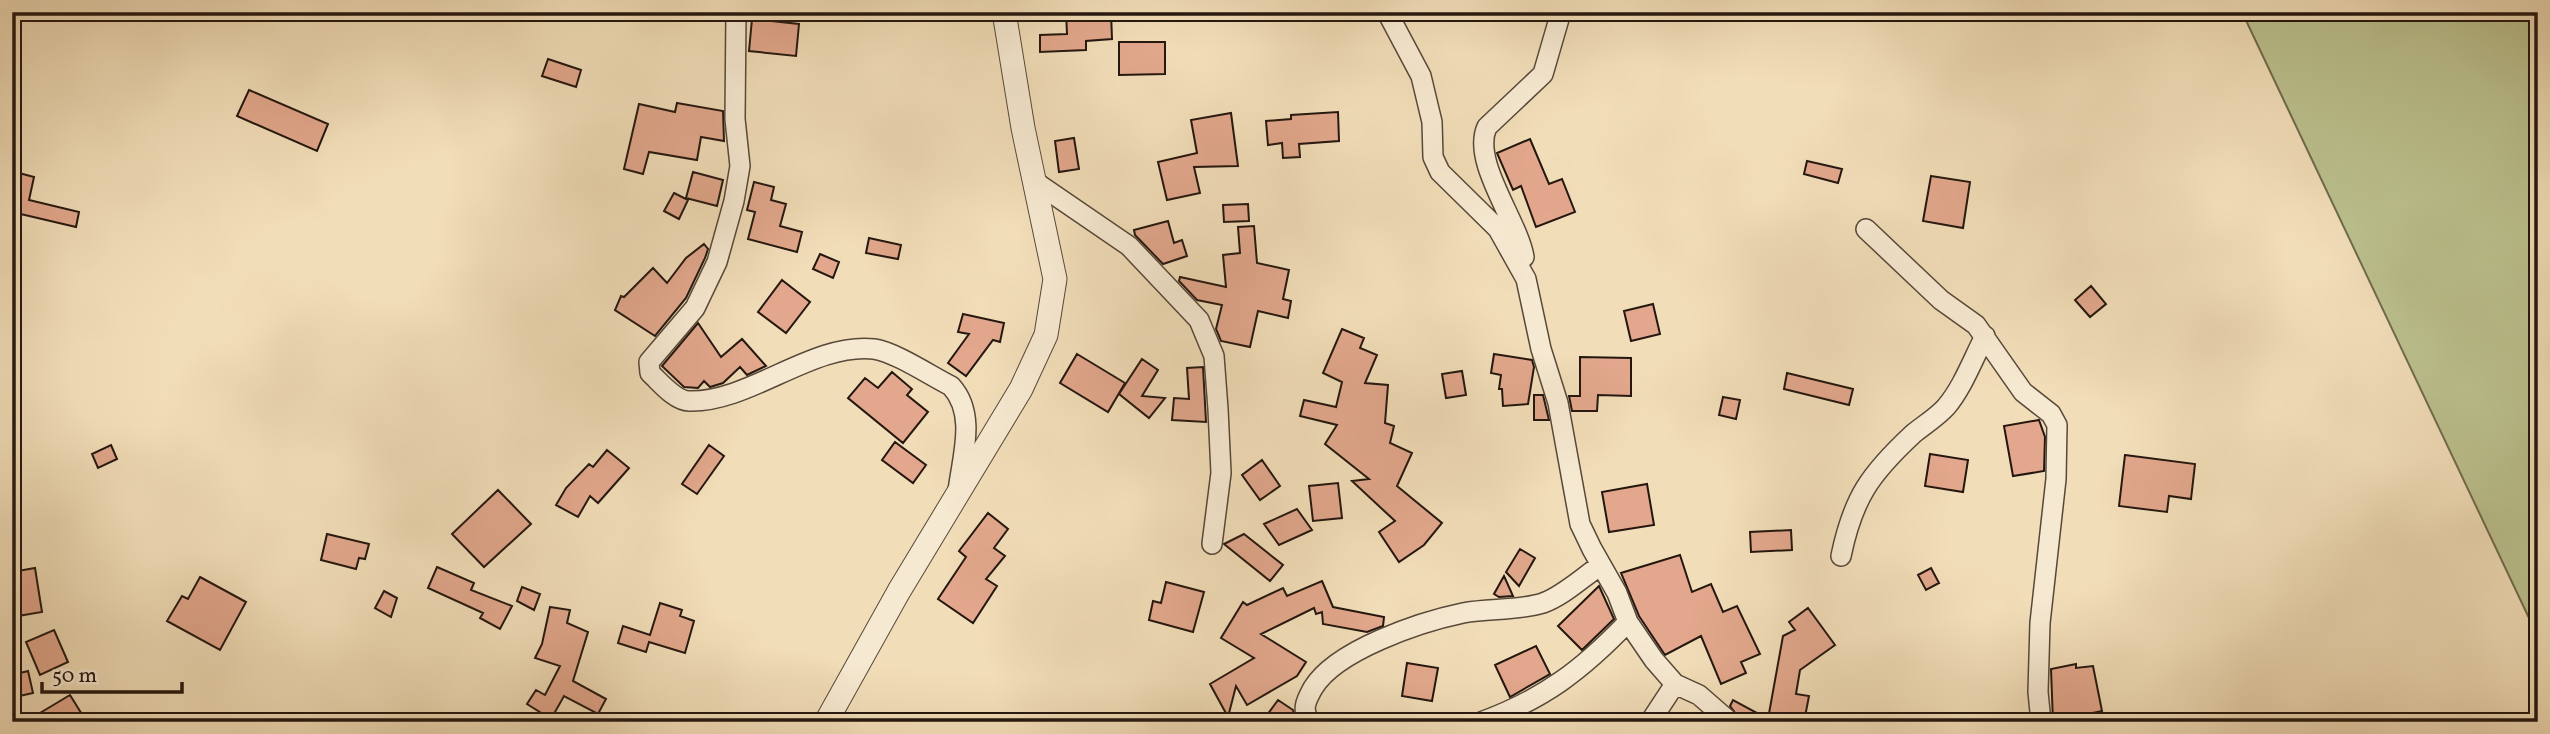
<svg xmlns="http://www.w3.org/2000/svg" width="2550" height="734" font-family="Vollkorn,serif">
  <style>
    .green { fill: #bbc18e; stroke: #706c4e; stroke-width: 2 }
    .building { fill: #e2a78c; stroke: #24170f; stroke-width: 2 }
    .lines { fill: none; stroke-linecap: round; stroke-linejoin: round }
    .minor-casing { stroke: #574839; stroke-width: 22 }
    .tertiary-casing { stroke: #574839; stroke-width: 25 }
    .minor { stroke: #f6e9d1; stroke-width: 19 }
    .tertiary { stroke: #f6e9d1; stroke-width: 23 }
  </style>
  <rect width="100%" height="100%" fill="#f1ddb8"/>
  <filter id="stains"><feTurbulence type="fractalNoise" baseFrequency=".00286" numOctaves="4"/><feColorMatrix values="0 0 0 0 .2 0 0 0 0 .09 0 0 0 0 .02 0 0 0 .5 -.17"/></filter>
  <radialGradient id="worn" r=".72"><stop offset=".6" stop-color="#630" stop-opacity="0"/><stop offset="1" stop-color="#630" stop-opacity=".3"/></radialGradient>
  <path class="green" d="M2242 12H2538V637Z"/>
  <path class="building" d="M1066 12H1111L1112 39 1086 41V50L1040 52V35L1067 34Z
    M752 19 799 24 796 56 749 51Z
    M1119 42H1165V74L1119 75Z
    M548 59 581 70 576 87 542 76Z
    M249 90 328 124 317 151 237 116Z
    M677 103 723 111 724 141 701 137 697 160 649 152 643 174 624 169 639 104 675 112Z
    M1338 112 1339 141 1299 144 1300 157 1283 158 1282 143 1268 145 1266 121 1291 119V115Z
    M1231 113 1238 166 1194 167 1200 193 1167 200 1158 162 1197 153 1191 120Z
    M1074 138 1079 169 1059 172 1055 141Z
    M1530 139 1549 184 1562 179 1575 212 1536 227 1521 186 1513 190 1497 153Z
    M1807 161 1842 169 1838 183 1804 174Z
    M693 172 723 180 717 206 686 198Z
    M19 173 34 177 29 200 79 212 76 227 12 212Z
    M1931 176 1970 182 1963 228 1923 221Z
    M754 182 774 187 771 200 786 204 780 226 802 232 797 252 748 239 755 212 747 210Z
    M674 193 688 200 679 219 664 211Z
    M1248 204 1249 221 1224 222 1223 205Z
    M1168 221 1174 243 1182 240 1187 256 1163 264 1135 235 1134 230Z
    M1254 226 1257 263 1289 270 1283 299 1291 301 1288 318 1258 311 1250 347 1221 341 1216 329 1222 305 1197 300 1179 281 1180 277 1226 287 1223 255 1240 253 1238 227Z
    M869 238 901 245 898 259 866 253Z
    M704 244 708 249 705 258 686 298 655 336 615 310 621 296 624 297 653 268 667 283 686 258Z
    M820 254 839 262 833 278 813 269Z
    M782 280 810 302 786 333 758 312Z
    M2091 286 2106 304 2090 317 2075 300Z
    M1653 304 1660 334 1631 341 1624 311Z
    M963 314 1004 323 1000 342 993 340 966 376 948 363 969 334 958 332Z
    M698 323 721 357 742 339 766 366 747 375 740 367 723 383 710 387 704 381 698 388 684 387 662 366Z
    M1342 329 1364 338 1360 348 1377 355 1365 383 1388 385 1385 423 1394 426 1390 443 1412 453 1397 486 1442 523 1424 545 1399 562 1379 532 1395 521 1352 481 1369 479 1325 444 1337 425 1300 416 1304 400 1336 407 1342 382 1323 373Z
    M1077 354 1125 383 1108 412 1060 383Z
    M1494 354 1532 360 1534 367 1528 404 1503 406 1502 389H1499L1501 375 1491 373Z
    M1580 357 1631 358V396L1598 395 1597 411H1572L1569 396H1580Z
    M1142 359 1158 370 1142 396 1165 398 1149 418 1119 394Z
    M1203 367 1206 422 1172 420 1174 398 1189 399 1187 368Z
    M1462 371 1466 395 1446 398 1442 374Z
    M892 372 912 389 907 395 928 412 903 443 848 398 865 378 878 388Z
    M1787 373 1853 389 1849 405 1784 389Z
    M1534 395H1543L1549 420H1534Z
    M1723 397 1740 400 1736 419 1719 415Z
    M2039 420 2045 437 2044 471 2013 476 2004 426Z
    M895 442 926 465 913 483 882 460Z
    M111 445 117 459 98 468 92 454Z
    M709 445 724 456 697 494 682 484Z
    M607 450 629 468 598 503 590 496 578 517 556 505 566 488 589 464 593 467Z
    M1930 454 1968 460 1963 492 1925 486Z
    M2125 455 2195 464 2191 499 2169 496 2167 512 2119 506Z
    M1262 460 1280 486 1260 500 1242 475Z
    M1338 483 1342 518 1313 521 1309 486Z
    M1647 484 1654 525 1609 532 1602 492Z
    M498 490 531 524 484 567 452 534Z
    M1297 509 1312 530 1279 545 1264 524Z
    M988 513 1008 529 994 548 1005 556 986 579 997 586 973 623 938 599 966 557 959 551Z
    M1791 530 1792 550 1751 552 1750 532Z
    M327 534 369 544 365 559 359 558 356 569 321 560Z
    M1244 534 1283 565 1270 581 1224 544Z
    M1520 549 1535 558 1519 586 1506 572Z
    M1680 555 1692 592 1711 584 1723 612 1737 606 1760 654 1741 662 1746 673 1721 684 1701 636 1665 655 1639 616 1621 573Z
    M437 567 474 583 471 590 512 606 500 629 480 618 483 613 428 588Z
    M35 568 42 612 12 617V572Z
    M1931 568 1939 583 1926 590 1918 575Z
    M1504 576 1513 596 1499 597 1494 594Z
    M200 577 246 602 220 650 167 621 182 596 188 599Z
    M1322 581 1333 607 1384 617 1383 626 1367 632 1323 624 1322 612 1316 614 1314 608 1261 634 1306 662 1297 676 1247 705 1236 686 1228 717 1210 684 1254 658 1221 638 1243 602 1247 605 1283 588 1287 596Z
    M1166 582 1204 592 1193 632 1149 620 1153 601 1161 603Z
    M1599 586 1614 619 1582 650 1558 626Z
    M522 587 540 594 534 610 517 601Z
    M384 591 397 598 391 617 375 608Z
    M660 603 682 610 680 616 694 621 685 653 649 642 646 652 618 643 623 626 650 635Z
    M550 607 570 610 567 623 588 632 573 681 606 699 598 714 564 696 551 719 527 704 536 690 545 695 560 666 535 658 542 644Z
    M1808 608 1835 645 1800 670 1796 694 1809 696 1804 722H1742L1730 706 1733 700 1768 719 1783 636 1795 630 1789 622Z
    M54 630 68 662 40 675 26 642Z
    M1536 646 1550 674 1510 697 1495 665Z
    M1407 663 1438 668 1432 701 1402 696Z
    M2076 664V668L2093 666 2102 711 2073 717V722H2053L2051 669Z
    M28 671 33 693 15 697 12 675Z
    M70 695 83 716 74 722H25Z
    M1278 700 1293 710 1296 722H1262Z"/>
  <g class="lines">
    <defs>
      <path id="minor" d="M736 12 735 119 740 166 734 201 717 262 695 308 649 362 650 373C660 382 675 401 689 401 749 403 813 342 874 349 895 352 931 376 951 386 977 414 962 457 958 491
        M1387 12 1421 76 1432 122 1433 157 1440 172 1498 229 1526 279 1541 349 1558 403 1580 524 1592 549 1617 593 1628 622 1654 660 1675 684 1699 695 1730 722
        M1034 181 1129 246 1199 320 1214 356 1218 409 1221 473 1212 544
        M1866 229 1941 300 1976 325 2023 392 2051 414 2057 425 2056 479 2040 623 2038 692 2041 722
        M1524 257C1518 221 1471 161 1487 127L1543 74 1561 12
        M1841 556C1853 498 1870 474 1913 434 1924 425 1937 417 1946 407 1963 387 1973 359 1985 336
        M1310 722C1301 709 1306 701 1313 688 1336 650 1420 622 1463 613 1489 608 1518 611 1543 603 1563 596 1583 577 1601 565
        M1481 722C1544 699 1582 670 1628 622
        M1650 722 1675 684"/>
      <path id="tertiary" d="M826 722 899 591 1021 389 1046 335 1055 279 1023 128 1004 12"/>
    </defs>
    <use href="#minor" class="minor-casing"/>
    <use href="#tertiary" class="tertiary-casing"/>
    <use href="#minor" class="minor"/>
    <use href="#tertiary" class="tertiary"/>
  </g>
  <rect width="2550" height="734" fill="none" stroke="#f1ddb8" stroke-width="42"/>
  <rect x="14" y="14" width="2522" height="706" fill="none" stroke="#24170f" stroke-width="3.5"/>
  <rect x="21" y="21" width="2508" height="692" fill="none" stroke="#24170f" stroke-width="2"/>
  <path d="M42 682v10h140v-10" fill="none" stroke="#24170f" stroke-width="3.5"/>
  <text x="52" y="682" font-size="21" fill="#24170f" stroke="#f6e9d1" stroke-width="5" paint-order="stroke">50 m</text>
  <rect width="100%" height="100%" filter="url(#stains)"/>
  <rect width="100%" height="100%" fill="url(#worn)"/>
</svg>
